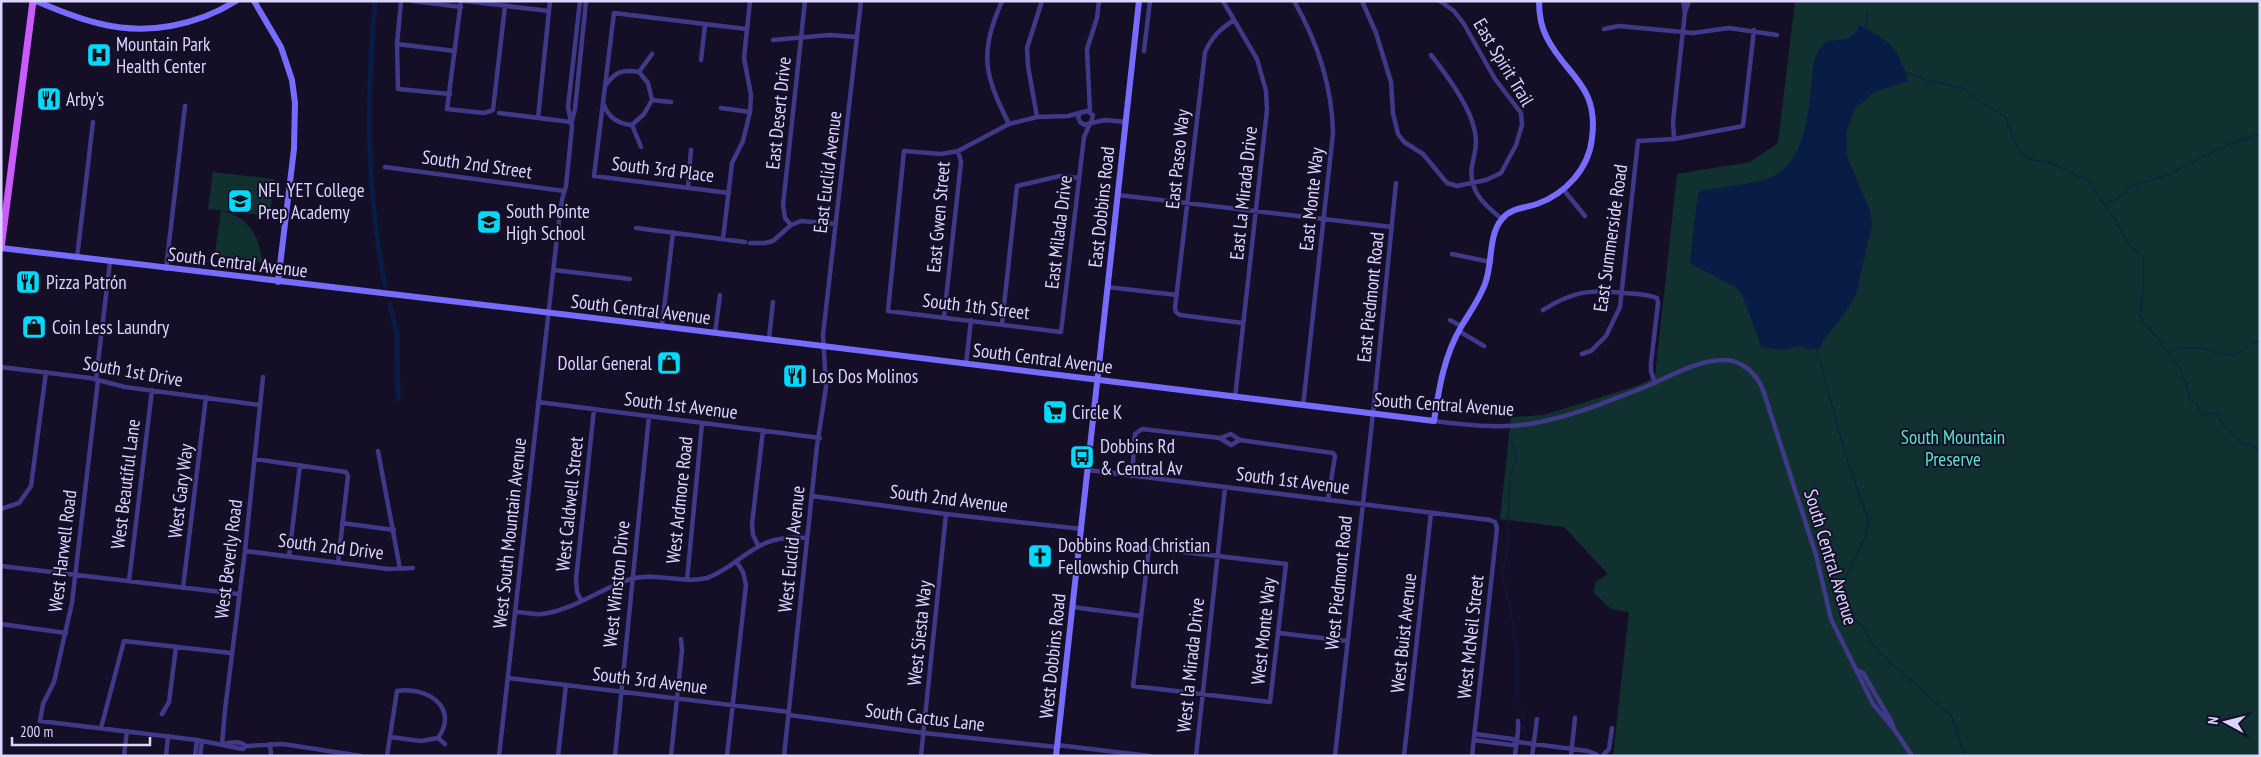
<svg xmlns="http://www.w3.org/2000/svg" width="2261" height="757" font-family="'PT Sans Narrow',sans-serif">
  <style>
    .green { fill: #113131 }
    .water { fill: #091c46 }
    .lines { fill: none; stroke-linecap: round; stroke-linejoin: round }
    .stream { stroke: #091c46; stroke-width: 1 }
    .canal { stroke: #091c46; stroke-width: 5 }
    .street { stroke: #3f3987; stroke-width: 4.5 }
    .secondary { stroke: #776cff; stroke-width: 6 }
    .primary { stroke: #ca5cff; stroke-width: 7 }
    .labels { text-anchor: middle; stroke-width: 4; stroke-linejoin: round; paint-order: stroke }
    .poi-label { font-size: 19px; fill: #dcd5ff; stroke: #140f27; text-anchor: start }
    .street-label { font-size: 19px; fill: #dcd5ff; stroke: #140f27 }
    .park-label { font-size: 19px; fill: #5de3c8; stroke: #140f27 }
  </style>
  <rect width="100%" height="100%" fill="#140f27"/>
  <path class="green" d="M1795 1H2260V756H1613L1629 612 1611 609 1594 593 1595 582 1608 574 1564 527 1500 519 1511 417 1544 415 1639 385 1655 377 1677 174 1750 162 1778 143Z
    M213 172 274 179 270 216 208 209Z
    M221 211C248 216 260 236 262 262L218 257 215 254Z"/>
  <path class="water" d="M1859 25C1889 40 1899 48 1908 81L1874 92 1854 110 1846 133 1847 156 1870 211 1872 224 1856 295 1845 313 1822 342 1821 348 1808 350 1801 346 1781 350 1761 347 1742 294 1735 287 1692 264 1690 260 1698 194 1701 191C1722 187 1745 185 1766 179 1810 167 1809 98 1814 61L1819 49 1826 42C1843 37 1852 44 1859 25Z"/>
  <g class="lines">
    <path class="stream" d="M1865 30 1868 11
      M1905 72 1926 80 1965 89 1979 101 2005 117 2016 145 2028 159 2051 163 2087 180 2116 221 2129 245 2143 257V289L2140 316C2159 344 2186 364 2190 400L2197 405 2202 415 2216 413 2223 424 2241 442 2256 448 2260 454
      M2104 204 2119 198 2130 187 2170 174 2225 146 2260 134
      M991 301 1001 302
      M1816 348 1848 463 1868 519 1866 535 1849 572 1842 582 1841 592 1854 616 1879 652 1952 717 1965 756
      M2169 351C2180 348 2192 346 2204 349 2215 351 2224 357 2236 354 2244 351 2249 342 2260 341
      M1511 440 1517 457 1510 477 1507 551 1502 574 1511 612 1517 651V697L1523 713 1526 738
      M1524 756 1525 747"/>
    <path class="canal" d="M375 1C367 96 366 191 385 285
      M390 304 397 335 398 399"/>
    <path class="street" d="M401 1 397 44 398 89 450 94
      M413 1 461 7
      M461 1 447 109 484 113 493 110 505 6
      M465 1 549 11
      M1002 1C979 54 984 74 1009 124
      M1223 1 1257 59 1266 91 1267 110 1235 398
      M1294 1C1318 43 1332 85 1333 133L1303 406
      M1362 1 1376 33 1391 82 1393 113 1398 134 1404 142 1423 154 1447 183 1457 186 1486 180 1501 173 1516 145 1522 125 1521 113 1495 79 1464 24 1454 11 1440 1
      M1683 1 1685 12
      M1234 20C1220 29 1212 37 1205 52L1175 308 1176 312 1180 315 1243 323
      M1604 29 1619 26 1693 33 1729 28 1777 35
      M773 40 829 35 857 37
      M397 44 455 51
      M1144 51 1150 1
      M1431 55C1446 74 1469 105 1474 128 1478 141 1475 152 1472 166 1468 190 1484 205 1502 219
      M701 60 705 25
      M639 72 652 54
      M652 100 671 102
      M604 105C609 119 619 124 632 125L644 114 652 100 648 83 639 72C622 69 615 72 605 86
      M721 108 750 112
      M1081 112 1078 117 1080 122 1085 125 1091 123 1093 115 1087 111 1068 116 1037 117 1009 124 958 151 941 154 904 151 888 311 1061 332 1084 137 1090 124
      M1090 112 1087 49 1097 18 1099 1
      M499 113 571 122
      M1037 117 1028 66 1027 48 1042 1
      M538 118 550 1
      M572 121 575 109 586 1
      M1091 123 1105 120 1126 122
      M632 125 641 147
      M1674 139 1673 121 1685 12 1689 1
      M385 167 564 191
      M688 187 691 150
      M1563 189 1585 216
      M729 193 594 176 614 13 746 29
      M1118 195 1392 227
      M791 225 785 218 783 205 805 1
      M636 228 745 242
      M723 239 732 163 743 141 750 112 751 95 744 58 750 1
      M750 243H765L773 241 791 225 801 221 836 224
      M1452 254 1491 262
      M77 258 93 122
      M166 269 185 106
      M554 270 630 279
      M1107 287 1177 295
      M1543 310C1573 291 1591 289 1625 293 1636 294 1647 294 1657 298L1658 303 1651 363V371L1655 383
      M944 317 961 162 958 151
      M1450 320 1461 326
      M1002 324 1017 186 1060 176 1079 178
      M662 326 673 232
      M1459 331 1484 346
      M715 333 720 295
      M769 339 773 302
      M1582 354 1591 351 1606 336 1620 307 1638 141 1674 139 1743 126 1754 30
      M966 364 971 320
      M1 367 90 378 125 387 259 405
      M96 379 110 262
      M98 380 72 603 54 682 43 704 40 721 197 740 243 749 246 746 283 744 361 756
      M538 402 820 438
      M1434 421C1469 425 1506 430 1540 422 1576 415 1611 400 1645 387 1669 377 1697 360 1724 360 1742 360 1757 374 1763 390L1816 555 1831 619 1873 704 1894 729
      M1220 438 1231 445 1240 440
      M378 451 400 569
      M254 459 346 472 348 476 338 563
      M1088 470 1490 520 1495 522 1497 528 1472 756
      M1132 476 1135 434 1142 429 1220 438 1231 434 1240 440 1333 453 1335 456 1328 500
      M812 496 946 514 1082 529
      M1 509 19 503 31 486 46 372
      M342 523 394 530
      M758 545 753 535 752 524 763 430
      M1149 548 1286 564 1270 702 1133 686Z
      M245 551 388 569 413 568
      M289 556 300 465
      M1 566 238 594
      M687 580 702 423
      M129 581 152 390
      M183 588 206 397
      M581 600 577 592 576 579 594 409
      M1072 607 1141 616
      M515 612C524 612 533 615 542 614 574 610 601 588 631 579 656 572 682 584 707 578 716 575 723 570 731 565 758 545 772 535 807 538
      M1 624 66 633
      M1279 633 1347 641
      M1859 671 1863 673 1891 721 1894 729 1912 756
      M508 678 789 712
      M162 714 169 702 176 647
      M789 715 924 733 1057 747
      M101 728 124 641 231 653
      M1475 734 1513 739 1518 742 1588 751 1596 754
      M390 737 421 741 438 738
      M438 738 445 744
      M1474 740 1512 745 1518 742
      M222 744 225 710 245 551 263 377
      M224 744C231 742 240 741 246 746
      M270 744 271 756
      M1057 745 1150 756
      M1604 754 1609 749 1612 728
      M124 756 127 731
      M166 756 168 736
      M195 756 197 740
      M200 756 202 741
      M387 756 397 691C426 686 460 707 438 738
      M499 756 558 228 562 200 566 186 572 127 568 107 580 1
      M558 756 566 685
      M615 756 649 416
      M671 756 682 650 681 639
      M727 756 746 585 743 572 736 561
      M784 756 817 446 826 387 823 335 861 1
      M921 756 946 514
      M1196 756 1225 488
      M1335 756 1374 404 1396 183
      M1404 756 1431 513
      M1515 756C1516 744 1519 733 1518 721
      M1532 756 1537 719
      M1571 756 1575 718"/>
    <path class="secondary" d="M36 1C57 10 79 19 101 24 147 35 196 26 236 1
      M254 1 281 47 292 80 295 103 294 149 278 282
      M1 248 594 318 1434 421C1439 388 1444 356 1461 327 1470 312 1479 300 1485 284 1493 263 1488 235 1502 219 1511 208 1525 208 1537 204 1565 194 1589 169 1592 138 1599 85 1567 77 1547 38 1541 27 1539 14 1539 1
      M1056 756 1139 1"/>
    <path class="primary" d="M1 248 33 1"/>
  </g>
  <defs>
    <symbol id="hospital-square" viewBox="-11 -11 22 22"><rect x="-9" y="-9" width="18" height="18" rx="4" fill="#01d9ff" stroke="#140f27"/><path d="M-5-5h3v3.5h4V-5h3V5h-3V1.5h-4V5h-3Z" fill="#111"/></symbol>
    <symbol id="restaurant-square" viewBox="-11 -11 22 22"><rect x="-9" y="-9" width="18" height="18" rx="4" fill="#01d9ff" stroke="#140f27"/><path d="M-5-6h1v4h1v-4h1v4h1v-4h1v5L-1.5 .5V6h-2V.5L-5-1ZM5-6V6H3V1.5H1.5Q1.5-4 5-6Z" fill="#111"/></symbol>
    <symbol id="school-square" viewBox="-11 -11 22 22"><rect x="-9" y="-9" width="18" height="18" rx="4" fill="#01d9ff" stroke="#140f27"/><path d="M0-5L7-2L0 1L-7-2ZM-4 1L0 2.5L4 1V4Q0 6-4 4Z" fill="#111"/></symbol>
    <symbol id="shop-square" viewBox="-11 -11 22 22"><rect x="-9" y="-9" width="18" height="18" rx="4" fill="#01d9ff" stroke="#140f27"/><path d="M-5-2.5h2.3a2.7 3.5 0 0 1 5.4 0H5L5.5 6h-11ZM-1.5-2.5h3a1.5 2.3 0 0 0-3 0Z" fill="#111"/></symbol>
    <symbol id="supermarket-square" viewBox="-11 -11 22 22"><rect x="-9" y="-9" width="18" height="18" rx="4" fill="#01d9ff" stroke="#140f27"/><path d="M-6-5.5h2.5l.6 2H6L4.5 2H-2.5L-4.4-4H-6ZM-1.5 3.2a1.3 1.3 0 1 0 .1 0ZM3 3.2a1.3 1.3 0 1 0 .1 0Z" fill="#111"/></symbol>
    <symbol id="bus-square" viewBox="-11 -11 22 22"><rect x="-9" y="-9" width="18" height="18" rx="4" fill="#01d9ff" stroke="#140f27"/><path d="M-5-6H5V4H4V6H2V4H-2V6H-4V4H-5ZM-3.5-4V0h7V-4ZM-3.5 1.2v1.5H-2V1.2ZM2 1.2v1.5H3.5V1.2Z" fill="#111"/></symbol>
    <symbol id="church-square" viewBox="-11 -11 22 22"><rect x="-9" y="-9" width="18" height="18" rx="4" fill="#01d9ff" stroke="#140f27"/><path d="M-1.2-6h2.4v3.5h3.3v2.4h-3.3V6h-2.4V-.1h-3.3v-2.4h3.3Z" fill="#111"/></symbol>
  </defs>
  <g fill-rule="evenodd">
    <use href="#hospital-square" x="85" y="41" width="28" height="28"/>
    <use href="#restaurant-square" x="35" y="85" width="28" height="28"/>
    <use href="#school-square" x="226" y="187" width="28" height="28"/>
    <use href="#school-square" x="475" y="208" width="28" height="28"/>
    <use href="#restaurant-square" x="14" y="268" width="28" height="28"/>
    <use href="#shop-square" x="20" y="313" width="28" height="28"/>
    <use href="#shop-square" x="655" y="349" width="28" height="28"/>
    <use href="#restaurant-square" x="781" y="362" width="28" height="28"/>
    <use href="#supermarket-square" x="1041" y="398" width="28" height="28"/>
    <use href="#bus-square" x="1068" y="443" width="28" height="28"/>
    <use href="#church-square" x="1026" y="542" width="28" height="28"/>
  </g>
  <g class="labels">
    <g class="poi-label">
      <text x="116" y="51">Mountain Park<tspan x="116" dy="22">Health Center</tspan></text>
      <text x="66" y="106">Arby's</text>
      <text x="258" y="197">NFL YET College<tspan x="258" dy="22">Prep Academy</tspan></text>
      <text x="506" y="218">South Pointe<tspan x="506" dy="22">High School</tspan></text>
      <text x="46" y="289">Pizza Patrón</text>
      <text x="52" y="334">Coin Less Laundry</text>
      <text x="652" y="370" text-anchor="end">Dollar General</text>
      <text x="812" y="383">Los Dos Molinos</text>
      <text x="1072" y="419">Circle K</text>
      <text x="1100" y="453">Dobbins Rd<tspan x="1100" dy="22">&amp; Central Av</tspan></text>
      <text x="1058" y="552">Dobbins Road Christian<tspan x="1058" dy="22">Fellowship Church</tspan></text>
    </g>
    <g class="street-label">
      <text transform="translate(1504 62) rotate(59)" y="7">East Spirit Trail</text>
      <text transform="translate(778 113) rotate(-84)" y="7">East Desert Drive</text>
      <text transform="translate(1177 159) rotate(-84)" y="7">East Paseo Way</text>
      <text transform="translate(477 164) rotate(8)" y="7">South 2nd Street</text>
      <text transform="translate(663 169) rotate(7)" y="7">South 3rd Place</text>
      <text transform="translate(827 172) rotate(-83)" y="7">East Euclid Avenue</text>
      <text transform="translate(1243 193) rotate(-84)" y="7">East La Mirada Drive</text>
      <text transform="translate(1311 199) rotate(-84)" y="7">East Monte Way</text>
      <text transform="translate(1101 207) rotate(-84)" y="7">East Dobbins Road</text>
      <text transform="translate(938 217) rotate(-85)" y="7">East Gwen Street</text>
      <text transform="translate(1058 232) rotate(-83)" y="7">East Milada Drive</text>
      <text transform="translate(1610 238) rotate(-82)" y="7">East Summerside Road</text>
      <text transform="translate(238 262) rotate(7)" y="7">South Central Avenue</text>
      <text transform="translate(1370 297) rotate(-84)" y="7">East Piedmont Road</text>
      <text transform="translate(976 306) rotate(7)" y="7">South 1th Street</text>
      <text transform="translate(641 309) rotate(7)" y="7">South Central Avenue</text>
      <text transform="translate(1043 358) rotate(7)" y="7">South Central Avenue</text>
      <text transform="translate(133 371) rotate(10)" y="7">South 1st Drive</text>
      <text transform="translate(1444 404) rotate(4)" y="7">South Central Avenue</text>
      <text transform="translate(681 405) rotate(7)" y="7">South 1st Avenue</text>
      <text transform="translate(1293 480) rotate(7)" y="7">South 1st Avenue</text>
      <text transform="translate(125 484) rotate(-83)" y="7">West Beautiful Lane</text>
      <text transform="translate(180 491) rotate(-83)" y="7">West Gary Way</text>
      <text transform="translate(949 498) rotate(7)" y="7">South 2nd Avenue</text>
      <text transform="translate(679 500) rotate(-84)" y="7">West Ardmore Road</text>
      <text transform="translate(569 504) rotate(-84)" y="7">West Caldwell Street</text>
      <text transform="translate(509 533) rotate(-84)" y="7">West South Mountain Avenue</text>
      <text transform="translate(331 546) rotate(7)" y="7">South 2nd Drive</text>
      <text transform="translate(791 549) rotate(-84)" y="7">West Euclid Avenue</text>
      <text transform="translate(62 551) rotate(-83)" y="7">West Harwell Road</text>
      <text transform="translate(1831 557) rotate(73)" y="7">South Central Avenue</text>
      <text transform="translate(228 559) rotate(-83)" y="7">West Beverly Road</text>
      <text transform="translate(1338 583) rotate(-84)" y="7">West Piedmont Road</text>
      <text transform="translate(616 584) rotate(-84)" y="7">West Winston Drive</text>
      <text transform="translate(1263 631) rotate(-84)" y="7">West Monte Way</text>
      <text transform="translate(919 633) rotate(-84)" y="7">West Siesta Way</text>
      <text transform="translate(1403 633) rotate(-84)" y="7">West Buist Avenue</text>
      <text transform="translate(1470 637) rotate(-84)" y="7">West McNeil Street</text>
      <text transform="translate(1052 656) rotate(-84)" y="7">West Dobbins Road</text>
      <text transform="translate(1190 665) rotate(-84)" y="7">West la Mirada Drive</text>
      <text transform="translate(650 680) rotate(7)" y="7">South 3rd Avenue</text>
      <text transform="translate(925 717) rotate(7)" y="7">South Cactus Lane</text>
    </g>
    <g class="park-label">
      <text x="1953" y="444">South Mountain<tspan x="1953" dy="22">Preserve</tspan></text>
    </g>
  </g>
  <rect width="2261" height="757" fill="none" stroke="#dcd5ff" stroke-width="5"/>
  <g transform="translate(2226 722) rotate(277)" stroke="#140f27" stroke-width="4" paint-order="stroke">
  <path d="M0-4L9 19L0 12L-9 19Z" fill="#dcd5ff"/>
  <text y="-8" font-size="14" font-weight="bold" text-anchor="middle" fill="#dcd5ff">N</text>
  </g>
  <path d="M12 737v8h138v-8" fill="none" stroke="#dcd5ff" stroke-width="2.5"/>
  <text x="20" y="737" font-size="15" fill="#dcd5ff" stroke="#140f27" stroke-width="4" paint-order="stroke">200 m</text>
</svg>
